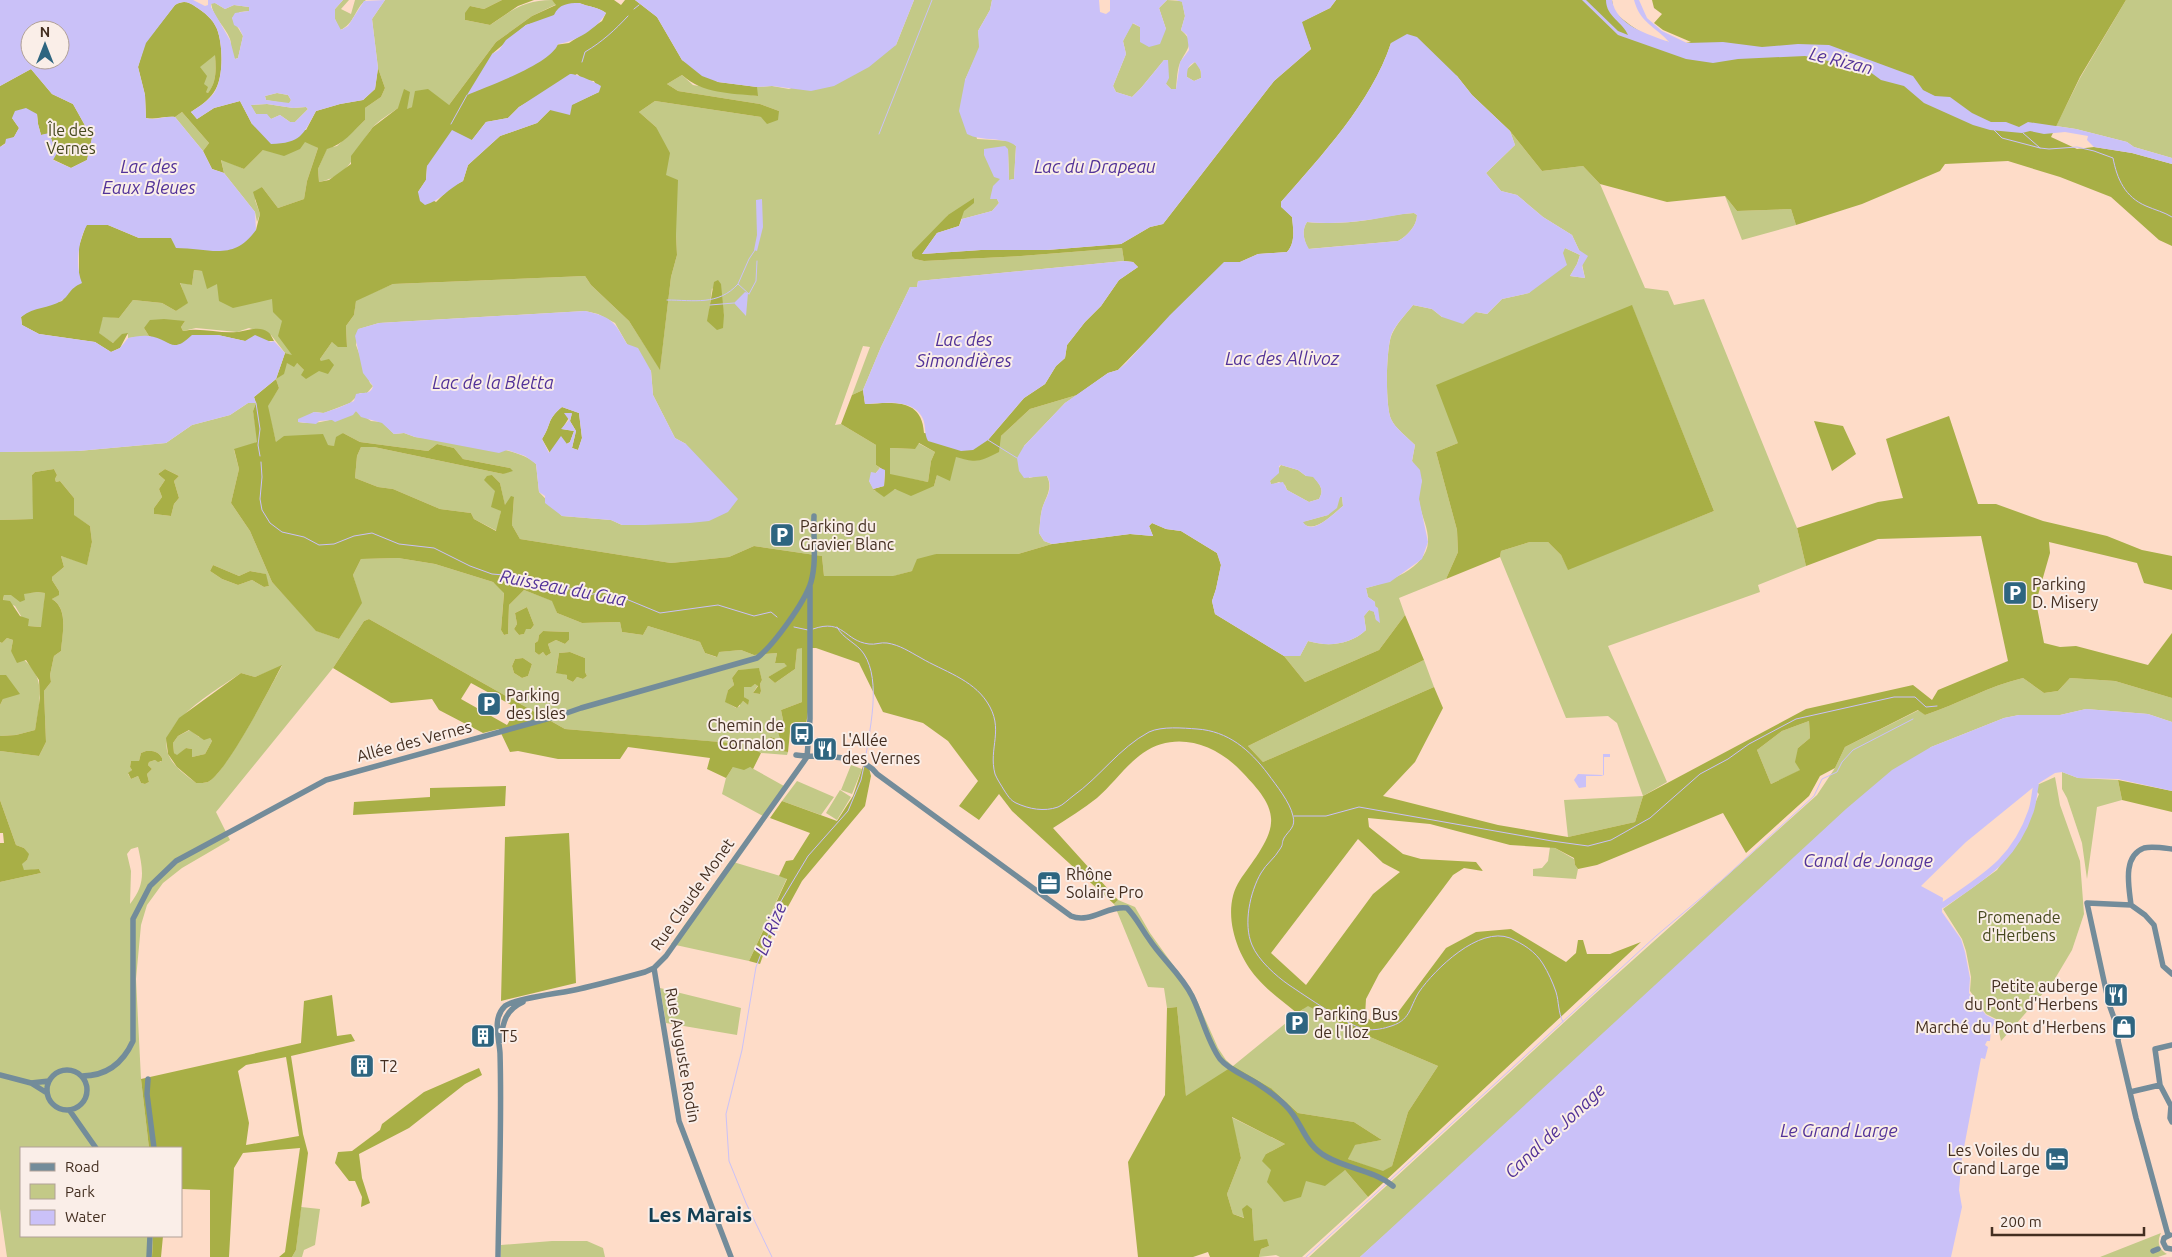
<svg xmlns="http://www.w3.org/2000/svg" width="2172" height="1257" font-family="Ubuntu,sans-serif">
  <style>
    .green { fill: #c3c987; fill-rule: evenodd }
    .forest { fill: #a8af46; fill-rule: evenodd }
    .water { fill: #cac1f8; fill-rule: evenodd }
    .lines { fill: none; stroke-linecap: round; stroke-linejoin: round }
    .stream { stroke: #cac1f8; stroke-width: 1 }
    .canal { stroke: #cac1f8; stroke-width: 5.5 }
    .minor { stroke: #738c9a; stroke-width: 5.5 }
    .labels { text-anchor: middle; stroke-width: 4; stroke-linejoin: round; paint-order: stroke }
    .park-label { font-size: 16px; fill: #46491e; stroke: #faeee8 }
    .poi-label { font-size: 16px; fill: #432e20; stroke: #faeee8; text-anchor: start }
    .street-label { font-size: 16px; fill: #432e20; stroke: #faeee8 }
    .water-label { font-size: 18px; font-style: italic; fill: #523298; stroke: #faeee8 }
    .district-label { font-size: 21px; font-weight: bold; fill: #123f54; stroke: #faeee8 }
  </style>
  <rect width="100%" height="100%" fill="#fedcc8"/>
  <path class="green" d="M343 0H349L341 9 351 14 355 0H366C355 8 354 25 340 30L335 19V9Z
    M385 0H502L484 9 470 6 465 20 490 25C512 10 524 0 552 0L557 4 532 16 496 42 449 105 412 107 406 110 398 108C390 114 379 120 373 127 354 150 354 175 319 182L318 169 327 148 337 146 365 120V108L381 97 385 88 378 68 372 19Z
    M914 0H992L990 10 978 31 980 47 965 80 977 139 1011 141 1016 146 1014 179 1009 180 1008 149 997 199 999 203 992 211 962 219 948 215 915 259 924 261 1021 256 1122 248 1124 261 918 281 917 287H910L881 347 863 390 852 395 870 347 863 346 835 425 841 424 876 445V465L880 468 869 481 875 491 934 486 937 475 956 457 1001 436 1030 409 1077 395 1065 403 1024 446 1029 478 1042 475 1047 476C1053 489 1046 496 1042 509 1040 517 1040 525 1039 533L1044 541 1052 544 1018 554H936L912 571 894 576H824L822 556 754 546 729 557 671 563 520 539 512 525 514 497 505 506 500 483 492 475 501 511 497 531 474 519 471 513 440 509 393 489 378 487 355 478 357 456 361 447H374L503 474 510 468 463 459 454 448 437 444 428 451 360 442 343 433 334 446 276 442 267 406 279 388 276 379 287 363H297L304 370 321 361 320 359 332 342 347 346 346 326 354 315 356 300 393 284 585 276 591 285 629 321 660 369 671 277 677 255 676 234 656 127 639 112 655 101 761 117 779 111 760 104 678 91 667 84 682 75 693 85 757 96V87L772 86 789 89 896 45ZM712 288 722 305 724 315 708 321ZM585 311 598 314 615 323 627 344 651 371 653 395 675 438 686 444 622 525 611 520 562 516 539 492 536 464C519 445 442 441 415 437L404 433 394 434 382 422 371 421 356 411C337 418 317 426 298 422L314 412 324 413 350 403 360 393H367L373 386 370 383 356 345 359 329 379 323Z
    M1167 0 1182 1 1185 16 1181 30C1196 43 1187 48 1181 61 1177 68 1177 80 1176 89H1171L1166 84 1164 60 1141 88 1132 97 1116 92 1113 86 1126 54 1123 41 1132 23 1140 27 1166 29 1159 8Z
    M2126 0H2172V158L2134 147 2127 142 2076 129 2056 126 2080 78Z
    M211 3H215L225 9 234 5 249 7V11L240 12 232 18 243 36 238 58 235 59C230 53 232 46 230 39 225 26 213 18 211 3Z
    M215 54C216 68 217 82 208 93L206 92 199 67Z
    M1195 62C1201 67 1201 71 1201 78L1194 81 1187 77V69Z
    M277 93 288 95 291 100 289 104 266 100 265 96Z
    M267 104 293 108 306 107 308 109 295 122H290L280 115 271 119 266 114H256L250 105Z
    M182 112 209 143 203 151 175 117Z
    M1510 131 1542 171 1583 166 1600 184 1645 288 1668 291 1674 305 1704 299 1797 528 1806 566 1758 585 1760 592 1608 646 1667 782 1643 796 1635 822 1568 837 1564 800 1643 796 1617 723 1608 716 1566 718 1500 557 1501 551 1530 542H1548L1561 555 1568 569 1714 511 1632 306 1458 443 1436 452 1457 530 1458 552 1446 579 1399 598 1405 615 1379 650 1305 682 1284 656H1300L1308 641C1328 647 1350 645 1366 630L1364 616 1369 610 1374 611 1376 620 1375 602 1368 597 1366 588C1386 583 1427 568 1428 542 1429 521 1412 505 1422 481L1412 461 1415 445C1408 438 1395 428 1391 419 1385 406 1386 346 1392 334 1397 323 1406 314 1413 305L1432 309 1442 317 1476 312 1487 314 1502 299 1529 293 1565 248 1580 255 1577 264 1570 276 1585 278 1579 250 1572 235 1543 217 1517 195 1501 191 1486 173 1515 145Z
    M305 141 318 148 307 181 304 199 278 208 262 187 255 200 260 214 257 222 255 212 224 173 221 159 244 169 263 150Z
    M1725 196 1737 211 1791 209 1796 225 1742 240Z
    M1414 213 1417 215C1417 226 1407 236 1398 241L1308 249C1304 240 1301 231 1307 222 1325 224 1349 223 1368 220 1384 217 1398 214 1414 213Z
    M194 270 202 271 217 283 272 298 282 321 293 356 285 353 271 335 249 328 237 332 196 328 183 331 181 327 185 321 144 328 149 336 128 338V334L113 343 98 333 103 316 119 318 133 300 162 303 176 311 187 303 180 282 192 285Z
    M248 403H256L253 411 258 442 234 450 239 469 231 503 250 531 272 582 317 631 339 639 361 603 353 575 361 559 398 558 435 564 493 582 504 592 501 630 504 635 508 634 509 605 524 590 553 601 557 613 582 623 620 622 622 632 643 635 648 626 700 642 705 653 716 657 718 652 741 650 754 655 777 653 775 663H784L788 666 768 677 775 683 795 669 797 649 802 647V702L781 710 784 725 779 732 782 742 771 737 768 739 773 750 788 752 787 755 761 753 743 744 565 729 369 619 364 621 333 668 216 812 230 840 182 868 163 883 147 905 141 925 136 979 141 1079 149 1148H21V1236H153L152 1257H7L0 1209V882L41 873 39 869 24 871 21 864 27 860 28 854 24 848 16 845 0 800V751L39 756 46 742 44 691 51 682 50 675 54 656 61 651C62 634 69 609 52 599L58 595 59 591 52 580V577L64 567 61 556 87 564 92 542 90 526 73 515 74 498 60 481 56 482 55 479 57 475 54 469 35 472 32 475 34 519 0 520V452L78 451 166 443 192 425 230 415ZM165 469 179 476 174 481 179 498 174 504 171 516 154 514V508L162 497 159 489 165 480 158 474ZM213 565 239 576 250 571 265 574 269 586 264 587 252 580 238 585 222 579 210 571ZM527 607 534 625 531 629 525 628 524 634 519 635 514 629 517 624 515 613ZM543 631 569 632V640L565 644 556 640 548 644 551 653 546 656 543 652 539 655 535 652V643L538 641 539 635ZM570 652 585 658V672L587 676 583 679 577 677 573 682 567 679V675L556 672 559 653ZM523 658 532 664 528 676 522 678 514 673 512 666 515 659ZM282 666C269 689 227 771 208 782 205 783 200 783 196 783 186 775 175 768 169 756 153 725 220 688 241 673L255 677ZM759 669 762 680 760 684 761 691 760 694 753 693 758 685 755 684 750 687H744V697L748 700V705L743 701 740 703V706L736 708 726 702 728 690 734 685 732 678 738 670ZM146 751C154 751 158 751 162 758L161 762 155 760 149 762 148 765 152 769 147 774 149 782 145 784 141 783 138 776 131 779 128 774 132 770 130 767 131 761H139L141 753ZM138 847C143 870 146 884 130 904L131 871 127 854 131 849Z
    M918 443 935 452 931 461 928 482 890 475 889 448 914 449Z
    M1281 465 1298 470 1306 476H1313C1319 484 1325 489 1319 499L1309 502 1287 490 1285 485 1279 482 1271 485 1270 481Z
    M1340 497H1342L1343 506C1333 514 1313 536 1302 522L1328 515Z
    M37 592 45 593 42 627 27 626 15 606 3 601 4 595Z
    M7 638 13 640 11 651C48 672 41 694 35 730L16 735 0 736V705L3 699 6 675H0V642L2 643Z
    M1424 660 1434 687 1263 762 1248 746Z
    M450 677 462 683 457 693 444 687Z
    M2023 678 2044 693 2058 691 2070 678 2115 681 2172 698V722L2148 714 2086 709 2060 715H2019L2004 718 1931 747 1360 1257H1309L1595 994 1817 795 1835 768 1845 747 1919 710 1925 715C1958 704 1989 686 2023 678Z
    M1809 721 1810 738 1798 748 1801 770 1771 784 1757 750 1782 731Z
    M190 730 199 737 210 738 212 741 205 754 192 757V749L186 748 177 756 174 753 173 743 178 736Z
    M851 765 862 769 852 794 841 790Z
    M733 767H750L784 786 763 816 722 794 726 778Z
    M2062 772 2078 778 2118 780 2122 800 2097 807 2087 879 2082 843 2067 798 2062 789Z
    M2055 777 2060 805 2080 861 2084 914 2072 950 2053 982 2001 1041 1996 1019 1986 1014 1970 991 1971 977 1966 951 1962 939 1943 909 1997 870 2023 833 2039 794 2036 791 2037 785Z
    M797 781 834 797 821 815 782 801Z
    M840 790 851 797 837 820 826 813Z
    M1550 847 1555 848 1574 859 1575 865 1578 869 1576 879 1533 876V869L1542 868 1548 861Z
    M730 861 787 878 749 961 671 944Z
    M1118 900 1135 907 1150 933 1194 994 1218 1048 1226 1060 1233 1066 1308 1005 1349 1028 1438 1066 1408 1112 1392 1166 1383 1172 1348 1159 1354 1145 1382 1140 1354 1122 1298 1113 1272 1089 1186 1097 1177 1007 1167 1008 1164 988 1148 987 1114 904Z
    M660 988 741 1008 737 1035 666 1023Z
    M1231 1117 1285 1144 1266 1154 1306 1181 1345 1170 1368 1197 1302 1257H1280L1276 1255 1259 1257 1261 1249 1269 1246 1254 1242 1252 1209 1245 1218 1233 1214 1227 1194 1241 1158Z
    M301 1207 320 1209 315 1245 304 1250 302 1257H292L296 1250Z
    M2161 1233C2157 1241 2158 1249 2167 1254L2158 1257H2100Z
    M552 1241H587L603 1248 605 1257H501V1245Z"/>
  <path class="forest" d="M502 0H534L518 6 490 25 465 20V13L470 6 484 9Z
    M552 0H614L621 5 625 0H635L657 17 682 60 718 82 757 87 758 96C730 93 703 94 682 75L667 84 678 91 760 104 779 111 778 120 767 124 761 117 655 101 639 112 656 127 670 153 666 175 678 180 676 234 677 255 671 277 660 370 629 321 591 285 585 276 393 284 356 301 354 315 346 326 347 347H338L332 342 320 359 321 361 329 359 334 365 328 374 319 371 306 379 301 375 304 370 297 363 294 367 287 363 284 374 276 379 279 388 268 406 276 442 284 436 323 434 328 445 334 446 336 437 343 433 360 442 428 451 437 444 454 448 463 459 510 468 513 471 503 474 374 447H361L357 456 355 478 378 487 393 489 440 509 471 513 474 519 496 531 501 511 491 507 495 491 484 480 487 476 492 475 500 483 505 505 511 496 514 497 512 525 520 539 671 563 729 557 754 546 822 556 824 576H893L912 571 917 559 936 554H1018L1052 544 1130 534 1153 536 1149 526 1152 523 1166 529 1181 531 1217 553 1221 565 1216 589 1212 601 1215 614 1284 656 1305 682 1379 650 1405 615 1424 660 1248 746 1263 762 1434 687 1443 708 1415 762 1383 796 1498 825 1568 837 1635 822 1643 796 1806 709 1913 685 1932 700 1938 690 2008 661 1981 536 1878 539 1806 566 1797 528 1878 502 1903 498 1886 439 1949 416 1978 504H1996L2043 521 2107 536 2142 550 2172 556V590L2144 583 2137 563 2049 542 2050 553 2036 602 2044 643 2060 647 2076 646 2148 665 2172 633V698L2115 681 2070 678 2058 691 2044 693 2023 678C1989 686 1958 704 1925 715L1918 710 1845 747 1835 768 1820 776 1809 796 1746 853 1723 813 1597 865 1578 869 1575 865 1574 858 1555 848 1510 845 1430 824 1368 818 1369 827 1403 854 1421 859 1476 862 1483 871 1464 868 1453 875 1379 974 1366 999 1365 1016 1374 1023 1399 1011 1446 948 1476 932 1511 929 1566 962 1576 953 1578 940H1583L1587 954H1610L1641 942 1368 1197 1345 1170 1325 1186 1306 1181 1301 1197 1284 1202 1267 1182 1271 1170 1262 1161 1266 1154 1285 1144 1232 1117 1241 1158 1227 1194 1233 1214 1244 1218 1242 1209 1247 1205 1252 1209 1254 1241 1267 1239 1269 1246 1261 1249 1259 1257H1210L1208 1252 1193 1257H1138L1128 1162 1165 1095 1167 1008 1177 1007 1186 1096 1233 1066 1272 1089 1298 1113 1354 1122 1382 1140 1355 1145 1348 1159 1383 1171 1392 1166 1408 1112 1438 1066 1349 1028 1308 1006 1297 1013C1284 1002 1268 991 1257 978 1235 953 1221 909 1240 880 1250 865 1270 841 1271 823 1273 803 1254 785 1242 772 1216 744 1176 730 1143 753 1126 765 1113 784 1097 798 1083 809 1068 818 1053 828L1118 900 1114 904 1012 811 999 794 979 820 959 806 978 781 948 741 923 723 883 712 859 663 816 648H809L808 712 805 731 790 732 788 752 773 750 768 739 771 737 781 741 778 732 784 725 781 710 802 702V648L797 649 795 669 775 683 768 677 787 666 784 663H775L777 653 754 655 741 650 719 652 717 657 705 653 700 642 648 626 643 635 622 632 620 622 582 623 557 613 552 601 524 590 509 605 508 634 504 635 501 630 504 593 493 582 435 564 398 558 361 559 353 575 362 603 339 639 316 631 272 582 250 531 231 503 239 469 234 449 257 442 253 411 256 403 254 397 276 379 285 353 292 355 278 336 282 321 273 312 272 299 233 308 219 301 217 284 207 289 202 271 194 270 192 285 180 283 188 303 176 311 162 303 133 300 119 318 103 317 99 333 113 343 122 334 128 333 120 348 111 352 95 342 39 334 22 325 21 317 30 310 62 301 72 287 79 276V246L86 225H108L139 238 171 237 177 248H194L256 230 260 214 253 192 262 187 278 208 304 199 307 181 318 148 305 142 300 149 284 156 263 150 244 169 221 160 224 173 212 169 203 151 209 143 182 112 175 117C164 116 156 120 146 118L145 95 138 67 145 43 175 5C184 0 188 2 196 7 204 12 213 19 217 29 223 45 224 78 214 92 208 101 200 106 191 112L197 119 214 108 240 101 252 124 306 130 316 111 340 104 363 100 375 89 378 68 385 88 381 97 365 108V120C353 131 343 145 327 149L318 169 319 182 329 180 351 164V156L373 127 398 108 404 89 410 92 407 109 412 107 415 91 428 89 449 105 496 42 532 16 556 5ZM579 3C589 7 598 7 606 13L602 21 569 43 492 54 526 25 545 20ZM215 55C216 68 217 82 208 93L206 92 208 87 204 84 207 76 200 67ZM577 74 584 80 594 81 599 92 571 105 550 110 537 123 500 136 468 165 463 181 451 187 436 202 418 192 426 180 427 166 472 140 486 122 508 118 519 107ZM1809 721 1810 738 1798 748 1795 762 1800 770 1771 784 1757 750 1782 731ZM1358 839 1383 863 1400 872 1373 894 1306 985 1271 953Z
    M1336 0H1612C1613 5 1613 11 1617 14 1634 31 1666 48 1691 42L1663 30 1654 23 1662 14 1654 8 1652 0H2126L2080 77 2051 137 2077 149 2094 147 2132 153 2172 164V246L2159 240 2111 197 2060 177 2008 161 1945 164 1940 171 1862 204 1796 225 1791 209 1737 211 1725 196 1667 202 1600 184 1583 166 1542 171 1510 131 1472 95 1457 76 1391 43C1371 103 1322 155 1281 202L1282 207 1292 217C1293 228 1296 242 1287 252L1258 254 1240 262 1188 298 1118 370 1108 373 1077 395 1030 409 1001 436 999 452C980 462 976 463 956 457L950 481 937 475 934 486 911 496 895 489 884 497 873 489 884 486 885 471 876 465V445L841 424 852 395 863 390 865 404C892 403 922 397 924 433L988 440 1024 398 1045 384 1056 366 1065 358 1067 345 1085 322 1101 306 1119 280 1138 267 1133 262 1124 261 1122 248 1021 256 924 261 915 259 912 256V252L948 215 974 198V203L964 211 959 226 937 233 922 254 981 250H1047L1121 244 1150 227 1163 224 1274 81 1311 49 1301 22 1330 8ZM919 443 935 452 931 461 928 482 890 474V448L915 449Z
    M31 69 52 94 73 104 92 138 87 160 71 168 52 159 57 153 49 134 41 135 38 124 37 114 12 118 19 128 14 137 0 147V86Z
    M718 280 721 284 724 315 723 328 717 330 707 321 714 282Z
    M1632 305 1714 511 1568 570 1561 555 1548 542H1530L1501 551 1500 557 1446 579 1458 552 1457 530 1436 452 1458 443 1436 385Z
    M164 319 185 321 181 327 183 331C202 327 219 334 237 332 247 331 259 325 268 332 271 334 272 338 274 341H245L218 335 174 346 149 336 144 328 150 320Z
    M562 407 579 413 582 438 578 450 572 448 576 431 570 421 572 413 562 429 574 431 570 442 550 453 542 439C552 424 546 420 562 407Z
    M1814 421 1843 426 1856 454 1832 471Z
    M54 469 57 475 55 479 56 482 60 481 74 498V515L90 526 92 542 87 565 61 556 64 567 52 577V580L59 591V595L52 599C69 609 62 635 61 651L54 656 50 675 51 682 44 691 46 742 39 756 0 751V736L16 735 35 730 40 698 39 680 26 660 17 663 11 651 13 640 7 638 2 643 0 642V520L33 519 32 475 35 472ZM37 592 45 593 41 627 28 626 29 619 20 616 10 601 3 600 4 595H11L20 602 25 600 24 594Z
    M165 469 179 476 174 481 179 498 174 504 171 516 154 514V508L162 497 159 489 165 480 158 474Z
    M213 565 239 576 250 571 266 574 269 586 264 587 252 580 238 585 222 579 210 571Z
    M527 607 534 625 531 629H526L524 634 519 635 514 629 517 624 515 613Z
    M369 619 565 729 744 744 761 753 753 769 750 767 744 770 733 767 726 778 707 769 710 758 628 747 620 759H558L518 751 510 752 499 729 483 733 439 710 432 699 391 703 333 668 364 621ZM471 683 517 708 507 725 461 699Z
    M543 631 569 632V640L565 644 556 640 548 644 551 653 546 656 543 652 539 655 535 652V643L538 641 539 635Z
    M570 652 585 658V672L587 676 583 679 577 677 573 682 567 679V675L556 673 559 653Z
    M523 658 532 664 528 676 522 678 514 673 512 666 515 659Z
    M282 665C270 688 227 772 208 782 205 783 200 783 196 783L177 767 168 754 166 738 179 718 241 673 255 677ZM189 730 204 740 210 738 212 741 205 754 192 757V749L186 748 177 755 174 753 173 743 178 736Z
    M759 668 762 680 760 684 761 691 760 694 753 693 758 686 755 684 751 687H744V697L749 700 748 705 743 701 737 708 725 702 728 690 734 685 732 678 738 670Z
    M0 675H6L20 694 3 699 0 705Z
    M146 751C154 751 158 751 162 758V761L158 762 155 760 149 762 148 765 152 769 147 774 149 782 145 784 141 783 138 776 131 779 128 773 132 770 130 767 131 761H139L141 753Z
    M863 766 869 768 871 776 865 806 802 881 766 947 760 964 749 961 787 879 779 876 786 861 793 860 810 833 770 818 782 801 837 821 853 796Z
    M2118 780 2172 791V812L2122 800Z
    M506 786 505 806 353 815 354 802 430 797V788Z
    M0 800 16 845 24 848 29 854 27 860 22 864 24 870 39 869 41 873 0 882V843H4L3 833H0Z
    M569 833 576 983 501 1001 505 837Z
    M332 995 337 1036 351 1034 355 1041 291 1056 303 1134 308 1153 296 1250 292 1257H279L285 1252 300 1148 243 1153 234 1168 229 1257H210V1190L181 1189V1148H149L141 1079 301 1043 304 1001ZM286 1057 299 1136 246 1145 249 1123 238 1071 246 1065Z
    M479 1068 482 1075 465 1084 409 1128 359 1154 362 1178 370 1203 361 1207 362 1197 355 1181H349L335 1163 338 1152 352 1151 380 1130 382 1124 424 1092Z
    M153 1236H163L161 1257H152Z"/>
  <path class="water" d="M0 0H193L205 6 208 5V0H343L335 9V19L341 30 348 26 364 1 385 0 372 19 378 68 375 89 363 100 340 104 316 111C303 135 301 143 271 144L252 124 240 101 214 108 197 119 191 112C200 106 208 101 214 93 224 78 223 45 217 29 213 19 204 12 196 7 188 2 184 0 175 5L146 43 138 67 145 95 146 118C156 121 164 116 175 117L203 151 212 169 224 173 255 212 256 230C233 262 210 248 176 248L171 238H139L108 225H87C78 240 75 267 82 283 68 289 70 296 61 301 48 309 35 306 21 317L22 325 39 334 95 342 111 352 120 348 128 338C134 337 142 335 148 336 171 338 170 356 192 335H218L245 341 255 335 271 342 274 341 285 353 276 379 254 397 256 403H248L230 415 192 425 166 443 78 451 0 452V147L5 144 6 139 14 137 19 128 12 118 15 111 26 108 37 114 38 124 41 135 49 133 57 153 53 160 71 168 87 160 92 138 73 104 52 94 31 69 0 86ZM215 3 225 9 234 5 249 7V11L235 13 232 18 234 25 239 28 243 36 238 58 235 59 230 40 211 7V4ZM30 30H60V60H30ZM277 93 288 95 291 100 289 103 266 100 265 96ZM267 104 293 108 306 107 308 109 295 122H290L280 115 271 119 267 114H256L251 105Z
    M635 0H914L896 45 869 67 834 86 811 91 772 86 757 87 718 82 702 76 682 60 657 17Z
    M992 0H1099L1100 12 1106 14 1110 11V0H1167L1159 8 1166 29 1160 44 1149 47 1140 42V27L1133 23 1123 41 1126 54 1113 86 1116 92 1132 97 1141 88 1164 60H1168L1169 78 1166 84 1171 89H1176L1180 62 1189 50 1187 35 1181 30 1185 16 1182 2 1176 0H1336L1330 8 1302 22 1311 49 1274 81 1163 224 1150 227 1121 244 1047 250H981L922 254 937 233 959 226 962 219 992 211 999 203 997 199H990L993 186 1000 179 994 177 984 155V149L1005 146 1008 149 1009 180 1014 179 1016 146C1004 136 982 142 967 134L959 111 965 80 979 47 978 31 990 10ZM1195 62 1201 71V78L1194 81 1187 77C1187 69 1188 65 1195 62Z
    M1582 0H1586L1618 31 1628 35C1623 22 1606 17 1606 0H1612C1616 25 1647 34 1669 42 1656 27 1640 23 1634 0H1639L1647 18 1662 31 1687 43 1723 42 1762 47 1798 44 1829 45 1913 76 1923 90 1935 96 1950 97 1972 113 1991 122H2006L2019 127 2028 122 2076 129 2127 142 2134 147 2172 158V164L2132 153 2094 147 2087 140 2088 136 2065 132 2044 134 2030 131 2022 133 1990 130 1973 125 1924 103 1904 86 1881 80 1866 69 1805 56 1738 59 1713 63 1686 59 1618 35Z
    M579 3C589 7 598 7 606 13 598 28 575 42 558 44 551 64 488 86 467 95L492 54 499 50 506 40 526 25 554 15C559 4 568 3 579 3Z
    M1407 34 1417 37 1457 76 1472 95 1510 131 1515 145 1486 173 1501 191 1517 195 1543 217 1572 235 1579 250 1588 256 1582 266 1585 278 1570 276 1577 264 1580 255 1565 248 1563 253 1567 265 1529 293 1502 299 1487 314 1476 312 1463 324 1442 317 1432 309 1413 305C1406 314 1397 323 1392 333 1386 346 1385 406 1391 419 1395 428 1408 438 1415 445L1412 461 1420 470 1422 481 1419 499 1428 542 1422 559 1390 582 1366 588 1368 597 1375 602V606L1378 608 1380 623 1376 620 1374 612 1369 610 1364 616 1366 630C1350 645 1328 647 1308 641L1300 656H1284L1215 614 1212 601 1216 589 1221 565 1217 553 1181 531 1166 529 1152 523 1149 526 1153 536 1130 534 1052 544 1044 541 1039 533C1040 526 1040 517 1042 509 1046 496 1054 489 1047 476L1024 478 1019 471 1017 458 1024 446 1065 403 1108 373 1118 370 1126 363 1170 315 1224 262H1240L1258 254 1287 252C1296 242 1293 228 1292 217L1281 207V202C1322 155 1371 103 1391 43ZM1414 213 1417 215C1417 226 1407 236 1398 241L1309 249C1304 241 1301 231 1307 222 1326 224 1347 223 1367 220 1383 218 1398 214 1414 213ZM1281 465 1298 470 1306 476 1313 477C1319 484 1325 489 1319 499L1309 502 1287 490 1283 482 1271 484 1270 481 1279 473V466ZM1340 497H1342L1343 506C1334 513 1312 537 1303 522L1328 515 1337 508Z
    M570 74C577 74 595 82 601 86L599 92 572 105 570 115 550 110 537 123 500 136 468 165 463 181C449 188 440 201 425 205L420 201 418 192 426 180 427 166 452 130 472 140 486 122 508 118 519 107Z
    M762 199 763 227 757 251 754 250 757 235 756 200Z
    M1124 261 1133 262 1138 267 1119 280 1101 306 1085 322 1067 345 1065 358 1056 366 1045 384 1024 398 988 440 973 450 961 451 928 441C924 434 926 426 923 419 914 398 883 403 865 404L863 390 881 347 910 287H917L918 281Z
    M745 292 748 293 746 316 734 303Z
    M585 311C612 317 614 321 627 344L638 348 651 371 653 395 675 438 686 444 738 499 728 512 709 521 690 523 645 525H622L611 520 562 516 545 503V496L539 492 536 464 525 456 507 450 499 453 415 437 404 433 394 434 382 423 361 417 356 411 353 415 335 422 332 420 319 421 316 424 298 422V419L314 412 323 413 338 408 354 401 356 394C363 392 371 395 373 386L363 373 355 336 358 329 379 323ZM562 407 579 413 582 438 578 450 572 448 576 431 570 421 572 413H564L569 420 561 429 574 431 570 442 567 444 561 436 549 453 542 439C552 424 546 420 562 407Z
    M880 468 885 470 884 486 873 489 869 481 871 472 876 473Z
    M2086 709 2148 714 2172 722V791L2118 779 2078 778 2062 772 2055 773 2036 785 1966 842 1921 886 1943 898 1942 912 1961 939 1965 952 1970 978 1969 993 1986 1015 1996 1020 1991 1029 1990 1041H1987L1985 1045 1988 1047 1985 1059 1981 1058 1962 1158 1959 1190 1962 1207 1951 1257H1360L1846 809 1892 770 1931 747 2004 718 2019 715H2060Z
    M1603 754H1610V757H1604V775L1601 776H1586V787L1579 788 1574 780 1578 774 1603 775Z"/>
  <g class="lines">
    <path class="stream" d="M634 9 639 5
      M582 62 585 52C602 42 615 30 628 16
      M451 124 467 95
      M1993 129 2002 138 2040 148
      M2023 133 2040 148 2049 149 2077 147 2094 151 2113 158C2117 179 2125 197 2146 206 2155 210 2164 212 2172 217
      M879 134 932 0
      M738 284 749 259 755 250
      M749 294 756 281 757 261
      M667 300C694 300 718 306 738 284L749 294
      M710 305 734 303
      M256 403 260 429 258 445 260 456
      M988 440 1017 458
      M261 462 262 477 260 499 262 510 270 523 282 532 304 537 319 545 334 544 354 536 372 533 399 544 434 548 470 566 492 574 516 576 537 583 558 588 572 589 589 595 601 592 614 594 660 613 718 605 754 616 771 612 777 617
      M794 627 808 630
      M837 627C843 639 857 643 864 654 882 682 869 731 865 762
      M813 629C844 618 844 641 869 644 875 645 881 642 887 643 900 645 910 652 921 658 943 671 972 679 987 702 1005 729 988 748 995 774 997 779 1001 785 1004 790 1008 796 1010 800 1016 803 1029 809 1044 812 1058 807 1063 805 1069 799 1073 796 1100 777 1119 748 1149 732 1162 726 1183 728 1197 729 1228 731 1250 750 1268 774 1276 785 1290 802 1293 816 1296 827 1289 830 1284 838 1281 844 1284 843 1280 849 1275 858 1266 864 1261 873 1250 892 1243 924 1252 945 1258 960 1276 976 1289 985 1304 995 1349 1026 1364 1029 1370 1031 1382 1029 1388 1027 1411 1021 1409 1008 1419 992 1435 969 1479 926 1510 938 1523 944 1535 951 1543 964 1548 972 1553 983 1556 992 1559 1002 1558 1012 1563 1022
      M1294 816H1326L1359 807 1552 841 1588 846 1611 840 1650 818 1700 774 1728 759 1749 744 1796 719 1894 697H1915L1926 707 1937 706
      M1389 1181 1656 936 1722 880 1814 796 1822 779 1837 772 1842 762 1853 750 1913 719
      M772 1257 746 1203 729 1161 726 1114 742 1050 756 967 781 901 808 856 848 811 861 780 864 766
      M1306 1257 1386 1184"/>
    <path class="canal" d="M1943 905C1983 877 2014 861 2031 811 2034 802 2034 794 2036 785"/>
    <path class="minor" d="M796 755C822 759 860 751 877 774L1071 916C1090 924 1108 905 1127 908 1136 917 1141 928 1149 939 1162 959 1181 974 1192 996 1202 1016 1207 1041 1220 1059 1229 1070 1246 1076 1258 1084 1267 1090 1277 1097 1285 1105 1303 1122 1303 1144 1327 1157 1348 1169 1373 1170 1393 1186
      M2131 905C2129 887 2122 856 2144 848 2152 846 2164 848 2172 849
      M654 968 679 1121 731 1257
      M500 1041C503 1023 505 1010 523 1002
      M47 1090a20 20 0 1 1 40 0a20 20 0 1 1-40 0Z
      M0 1075 31 1083 49 1081
      M82 1076C106 1076 123 1063 133 1041V919L150 886 176 861 326 780 561 715 581 708 757 658C773 646 805 602 811 582 817 561 813 537 814 516
      M148 1079 147 1094 154 1148
      M31 1083 47 1093
      M2160 1085 2171 1106 2170 1118 2172 1122
      M2130 1092 2160 1085 2155 1049 2172 1045
      M70 1111 96 1148
      M2168 1235 2136 1118 2118 1041 2119 1032 2109 1004 2087 903 2131 905 2145 915 2154 925 2163 966 2172 974
      M2170 1235 2164 1238 2163 1242 2166 1248 2172 1249
      M2153 1251 2158 1249
      M149 1257 150 1236
      M498 1257C499 1189 502 1121 500 1053 499 1037 492 1018 505 1006 515 998 564 993 579 989 601 984 623 978 645 972L654 968 666 956 807 757 810 719V585"/>
  </g>
  <defs>
    <symbol id="parking-square" viewBox="-11 -11 22 22"><rect x="-9" y="-9" width="18" height="18" rx="4" fill="#2e6580" stroke="#faeee8"/><path d="M-3.5-5.5H1a3.5 3.5 0 0 1 0 7H-1V5.5H-3.5ZM-1-3.4V-.6H.8a1.4 1.4 0 0 0 0-2.8Z" fill="#fff"/></symbol>
    <symbol id="bus-square" viewBox="-11 -11 22 22"><rect x="-9" y="-9" width="18" height="18" rx="4" fill="#2e6580" stroke="#faeee8"/><path d="M-5-6H5V4H4V6H2V4H-2V6H-4V4H-5ZM-3.5-4V0h7V-4ZM-3.5 1.2v1.5H-2V1.2ZM2 1.2v1.5H3.5V1.2Z" fill="#fff"/></symbol>
    <symbol id="restaurant-square" viewBox="-11 -11 22 22"><rect x="-9" y="-9" width="18" height="18" rx="4" fill="#2e6580" stroke="#faeee8"/><path d="M-5-6h1v4h1v-4h1v4h1v-4h1v5L-1.5 .5V6h-2V.5L-5-1ZM5-6V6H3V1.5H1.5Q1.5-4 5-6Z" fill="#fff"/></symbol>
    <symbol id="office-square" viewBox="-11 -11 22 22"><rect x="-9" y="-9" width="18" height="18" rx="4" fill="#2e6580" stroke="#faeee8"/><path d="M-6-3h4V-5.5h4V-3h4V5H-6ZM-1-4.5V-3h2v-1.5ZM-6 0V1H6V0Z" fill="#fff"/></symbol>
    <symbol id="shop-square" viewBox="-11 -11 22 22"><rect x="-9" y="-9" width="18" height="18" rx="4" fill="#2e6580" stroke="#faeee8"/><path d="M-5-2.5h2.3a2.7 3.5 0 0 1 5.4 0H5L5.5 6h-11ZM-1.5-2.5h3a1.5 2.3 0 0 0-3 0Z" fill="#fff"/></symbol>
    <symbol id="building-square" viewBox="-11 -11 22 22"><rect x="-9" y="-9" width="18" height="18" rx="4" fill="#2e6580" stroke="#faeee8"/><path d="M-4-6H4V6H1V3H-1V6H-4ZM-2.5-4.3h1.7v1.8h-1.7ZM.8-4.3h1.7v1.8H.8ZM-2.5-1h1.7V.8h-1.7ZM.8-1h1.7V.8H.8Z" fill="#fff"/></symbol>
    <symbol id="hotel-square" viewBox="-11 -11 22 22"><rect x="-9" y="-9" width="18" height="18" rx="4" fill="#2e6580" stroke="#faeee8"/><path d="M-6-4.5h1.5V1H6V5H4.5V3h-9V5H-6ZM-4 0a1.8 1.8 0 1 1 3.6 0ZM.5 0V-2.5h3Q6-2.5 6 0Z" fill="#fff"/></symbol>
  </defs>
  <g fill-rule="evenodd">
    <use href="#parking-square" x="768" y="521" width="28" height="28"/>
    <use href="#parking-square" x="2001" y="579" width="28" height="28"/>
    <use href="#parking-square" x="475" y="690" width="28" height="28"/>
    <use href="#bus-square" x="788" y="720" width="28" height="28"/>
    <use href="#restaurant-square" x="811" y="735" width="28" height="28"/>
    <use href="#office-square" x="1035" y="869" width="28" height="28"/>
    <use href="#restaurant-square" x="2102" y="981" width="28" height="28"/>
    <use href="#parking-square" x="1283" y="1009" width="28" height="28"/>
    <use href="#shop-square" x="2110" y="1013" width="28" height="28"/>
    <use href="#building-square" x="469" y="1022" width="28" height="28"/>
    <use href="#building-square" x="348" y="1052" width="28" height="28"/>
    <use href="#hotel-square" x="2043" y="1145" width="28" height="28"/>
  </g>
  <g class="labels">
    <g class="park-label">
      <text x="71" y="136">Île des<tspan x="71" dy="18">Vernes</tspan></text>
      <text x="2019" y="923">Promenade<tspan x="2019" dy="18">d'Herbens</tspan></text>
    </g>
    <g class="poi-label">
      <text x="800" y="532">Parking du<tspan x="800" dy="18">Gravier Blanc</tspan></text>
      <text x="2032" y="590">Parking<tspan x="2032" dy="18">D. Misery</tspan></text>
      <text x="506" y="701">Parking<tspan x="506" dy="18">des Isles</tspan></text>
      <text x="784" y="731" text-anchor="end">Chemin de<tspan x="784" dy="18">Cornalon</tspan></text>
      <text x="842" y="746">L'Allée<tspan x="842" dy="18">des Vernes</tspan></text>
      <text x="1066" y="880">Rhône<tspan x="1066" dy="18">Solaire Pro</tspan></text>
      <text x="2098" y="992" text-anchor="end">Petite auberge<tspan x="2098" dy="18">du Pont d'Herbens</tspan></text>
      <text x="1314" y="1020">Parking Bus<tspan x="1314" dy="18">de l'Iloz</tspan></text>
      <text x="2106" y="1033" text-anchor="end">Marché du Pont d'Herbens</text>
      <text x="500" y="1042">T5</text>
      <text x="380" y="1072">T2</text>
      <text x="2040" y="1156" text-anchor="end">Les Voiles du<tspan x="2040" dy="18">Grand Large</tspan></text>
    </g>
    <g class="street-label">
      <text transform="translate(414 741) rotate(-15)" y="6">Allée des Vernes</text>
      <text transform="translate(692 894) rotate(-55)" y="6">Rue Claude Monet</text>
      <text transform="translate(683 1055) rotate(80)" y="6">Rue Auguste Rodin</text>
    </g>
    <g class="water-label">
      <text transform="translate(1841 61) rotate(14)" y="6">Le Rizan</text>
      <text x="149" y="173">Lac des<tspan x="149" dy="21">Eaux Bleues</tspan></text>
      <text x="1095" y="173">Lac du Drapeau</text>
      <text x="964" y="346">Lac des<tspan x="964" dy="21">Simondières</tspan></text>
      <text x="1282" y="365">Lac des Allivoz</text>
      <text x="493" y="389">Lac de la Bletta</text>
      <text transform="translate(563 588) rotate(11)" y="6">Ruisseau du Gua</text>
      <text x="1868" y="867">Canal de Jonage</text>
      <text transform="translate(771 929) rotate(-68)" y="6">La Rize</text>
      <text transform="translate(1555 1131) rotate(-43)" y="6">Canal de Jonage</text>
      <text x="1839" y="1137">Le Grand Large</text>
    </g>
    <g class="district-label">
      <text x="700" y="1222">Les Marais</text>
    </g>
  </g>
  <rect x="20" y="1147" width="162" height="90" fill="#faeee8" stroke="#b1a198"/>
  <rect x="30" y="1163" width="25" height="8" fill="#738c9a" stroke="#b1a198"/>
  <text x="65" y="1172" font-size="15" fill="#432e20">Road</text>
  <rect x="30" y="1184" width="25" height="15" fill="#c3c987" stroke="#b1a198"/>
  <text x="65" y="1197" font-size="15" fill="#432e20">Park</text>
  <rect x="30" y="1210" width="25" height="15" fill="#cac1f8" stroke="#b1a198"/>
  <text x="65" y="1222" font-size="15" fill="#432e20">Water</text>
  <g transform="translate(45 45)"><circle r="24" fill="#faeee8" stroke="#b1a198"/>
  <path d="M0-4L9 19L0 12L-9 19Z" fill="#2e6580"/>
  <text y="-8" font-size="14" font-weight="bold" text-anchor="middle" fill="#432e20">N</text>
  </g>
  <path d="M1992 1227v8h152v-8" fill="none" stroke="#432e20" stroke-width="2.5"/>
  <text x="2000" y="1227" font-size="15" fill="#432e20" stroke="#faeee8" stroke-width="4" paint-order="stroke">200 m</text>
</svg>
